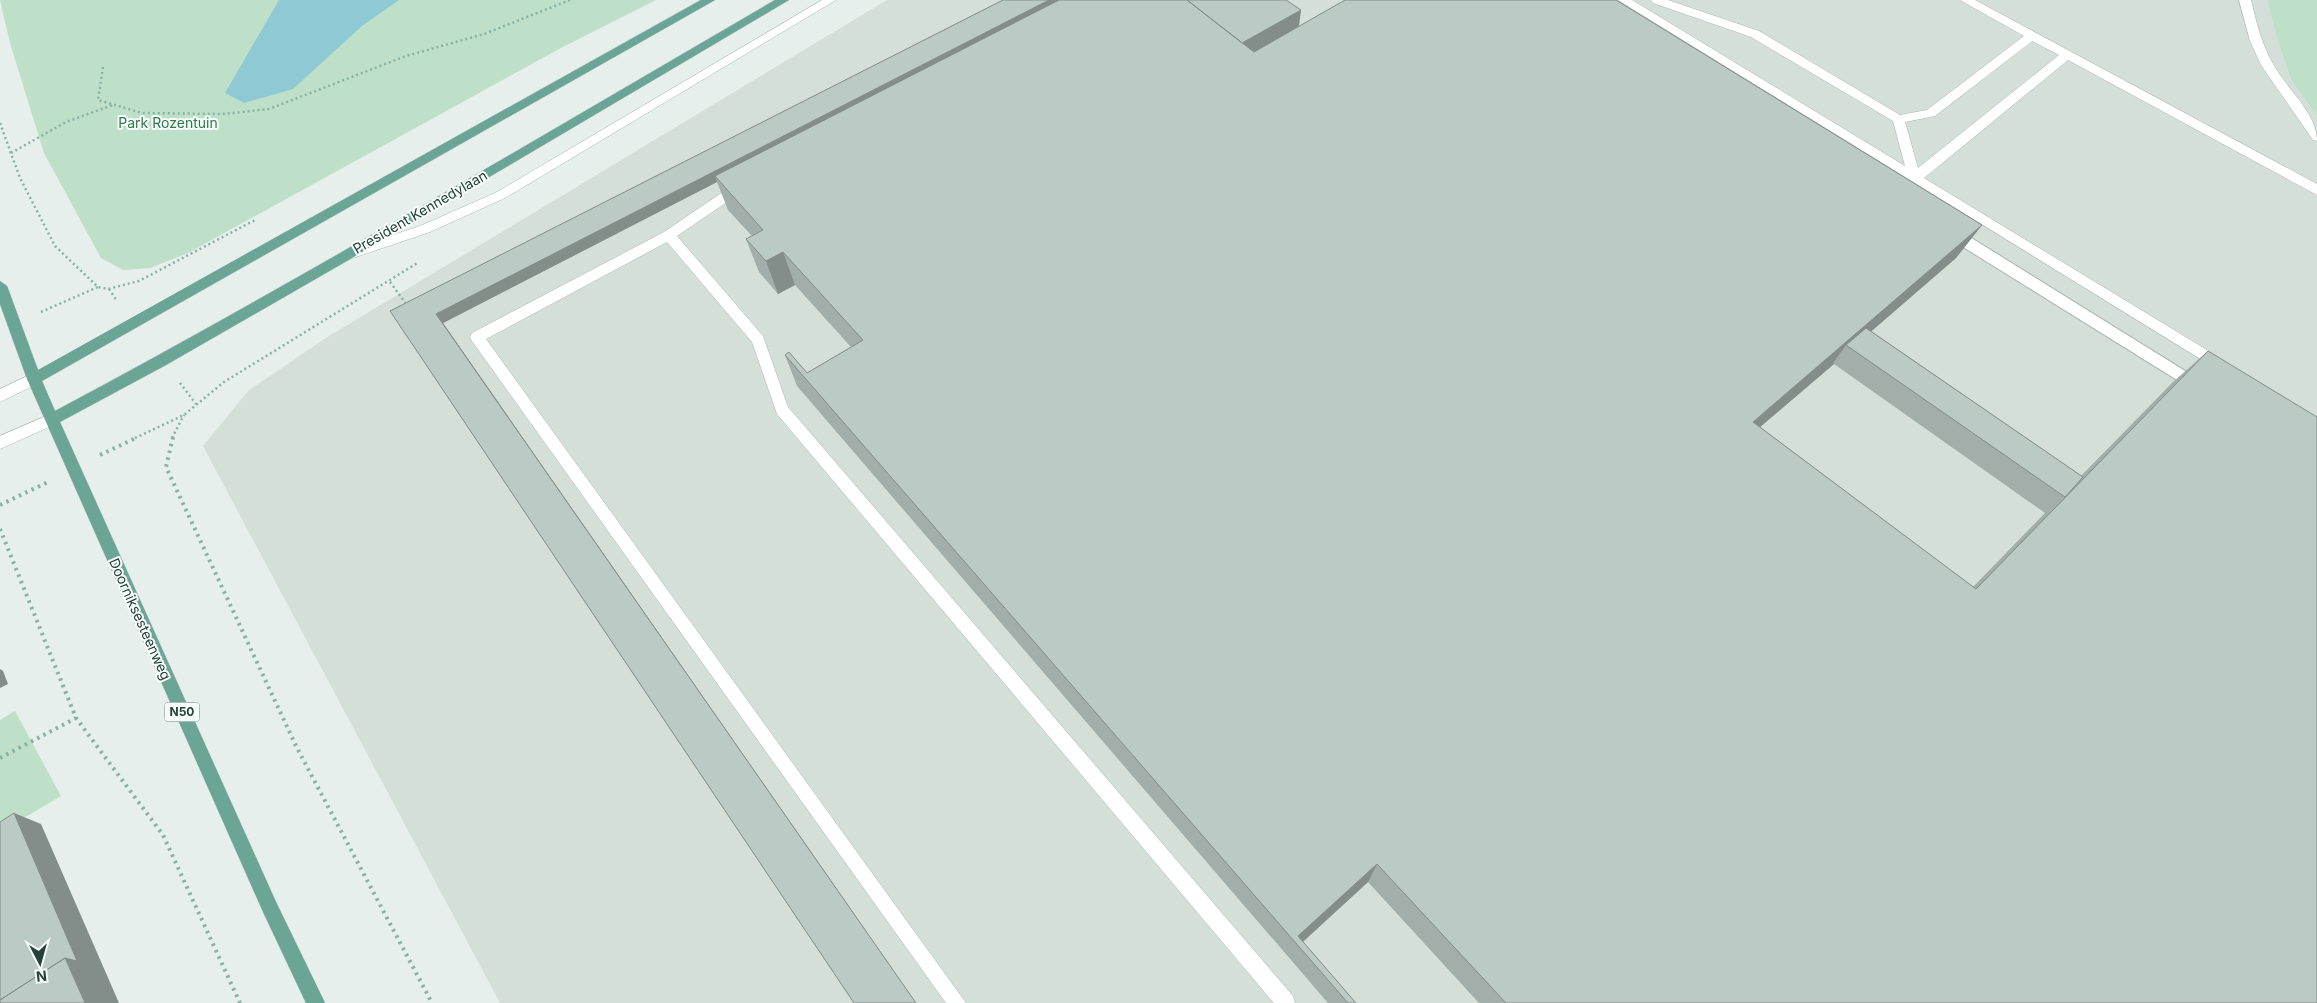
<svg xmlns="http://www.w3.org/2000/svg" width="2317" height="1003" font-family="Inter,sans-serif">
  <style>
    .built { fill: #d4dfda }
    .green { fill: #bfe0c8 }
    .water { fill: #8ec9d4 }
    .lines { fill: none; stroke-linecap: round; stroke-linejoin: round }
    .minor-casing { stroke: #a8b8b2; stroke-width: 1 }
    .major-casing { stroke: #c2cac8; stroke-width: 1 }
    .path-far1 { stroke: #86b3a5; stroke-width: 2.5; stroke-dasharray: 2 3; stroke-linecap: butt }
    .path { stroke: #86b3a5; stroke-width: 4; stroke-dasharray: 2.5 4.5; stroke-linecap: butt }
    .minor { fill: #fff; fill-rule: evenodd }
    .major { fill: #6aa596; fill-rule: evenodd }
    .minor-bridge-casing { stroke: #a8b8b2; stroke-width: 14; stroke-linecap: butt }
    .minor-bridge { stroke: #fff; stroke-width: 12 }
    .wall { fill: #a1aea9; fill-rule: evenodd }
    .shaded-wall { fill: #838d89 }
    .building { fill: #bbcac4; stroke: #838d89 }
    .labels { text-anchor: middle; stroke-width: 4; stroke-linejoin: round; paint-order: stroke }
    .shield { fill: #f7fbf9; stroke: #637a73; stroke-width: 1 }
    .shield-label { font-size: 12px; font-weight: bold; fill: #24423a }
    .park-label { font-size: 14px; fill: #2d7a4b; stroke: #f7fbf9 }
    .street-label { font-size: 14px; fill: #24423a; stroke: #f7fbf9 }
  </style>
  <rect width="100%" height="100%" fill="#e6efeb"/>
  <path class="built" d="M887 0H2267L2279 45 2291 80 2317 116V1003H500L203 446 249 390 329 336Z"/>
  <path class="green" d="M0 0H656L559 49 188 253 150 268 123 270 101 258 44 153 10 43Z
    M2267 0H2317V116L2291 80 2279 45Z
    M15 711 61 796 0 832V720Z"/>
  <path class="water" d="M279 0H399L362 26 293 89 244 103 225 93Z"/>
  <g class="lines">
    <defs>
      <path id="minor" d="M822 0H836L505 198 430 232 353 258 346 253 348 250 420 226 497 192Z
        M1618 0H1632L1905 166 1893 121 1751 37 1653 3 1651 0H1668L1759 31 1900 115 1927 110 2024 36 1960 0H1975L2317 184V195L2068 60 1924 178 2225 361 2227 365 2225 369 2220 371ZM2032 41 2059 55 1918 168 1905 122 1935 116Z
        M2239 0H2251C2256 21 2261 42 2272 62 2285 88 2317 112 2317 141L2313 140 2261 65 2250 41Z
        M740 184 746 189 677 236 763 336 788 407 1293 996 1295 1003H1274L777 414 752 342 667 242 486 339 966 1003H946L472 341 470 337 472 333 664 232 720 194Z
        M34 373 39 375 41 379 39 383 0 402V389Z
        M53 413 58 415 60 419 58 423 0 449V436Z"/>
      <path id="major" d="M701 0H715L42 381 55 411C299 281 536 139 775 0H789L352 258 166 365 60 422 276 902 325 1003H306L264 914 27 379 0 304V281L7 286 38 370Z"/>
    </defs>
    <use href="#minor" class="minor-casing"/>
    <use href="#major" class="major-casing"/>
    <path class="path-far1" d="M103 67 98 100 142 113 223 114 269 109 406 56 484 34 570 0
      M0 123 20 178 55 246 98 287 108 289 139 281 257 219
      M11 153 66 122 113 105
      M390 282 407 305
      M109 289 117 301
      M41 312 98 287
      M180 383 196 404
      M135 438 184 415 224 382 419 262
      M172 438 184 415"/>
    <path class="path" d="M173 437 166 467 296 746 432 1003
      M100 455 138 437
      M0 505 48 482
      M0 529 76 718 163 835 240 1003
      M0 758 76 718"/>
    <use href="#minor" class="minor"/>
    <use href="#major" class="major"/>
    <defs>
      <path id="minor-bridge" d="M1952 233 2198 386"/>
    </defs>
    <use href="#minor-bridge" class="minor-bridge-casing"/>
    <use href="#minor-bridge" class="minor-bridge"/>
  </g>
  <path class="wall" d="M1003 0 1301 10 1299 27 1982 225 1956 258 1871 331 2081 476 2173 382 2208 351 2317 1003H1479L1368 882 1303 942 1356 1003H1328L797 386 785 355 807 373 851 347 795 285 778 294 759 272 746 239 752 236 728 210 717 182 443 323 916 1003H854L390 311ZM1834 364 2045 513 1973 587 1760 427Z"/>
  <path class="shaded-wall" d="M1049 0H1069L715 176 717 182 443 323 916 1003 436 314Z
    M1301 10 1297 38 1235 74 1237 46Z
    M1982 225 1956 258 1851 349 1846 345 1833 363 1834 364 1732 451 1753 422Z
    M783 252 795 285 778 294 766 261Z
    M0 669 3 671 8 684 0 688Z
    M14 813 41 824 119 1003H85L65 958Z
    M1377 864 1368 882 1298 946V936Z"/>
  <path class="building" d="M1003 0H1049L436 314 916 1003H854L390 311Z
    M1059 0H1187L1254 52 1345 0H1616L1982 225 1753 422 1976 589 2208 351 2317 417V1003H1506L1377 864 1298 936 1356 1003H1348L785 355 789 352 807 373 863 340 783 252 766 261 746 239 763 230 715 176Z
    M1187 0H1286L1301 10 1242 43Z
    M1866 328 2083 477 2065 497 1846 345Z
    M14 813 77 961 65 958 0 1000V822Z
    M65 958 85 1003H0V1000Z"/>
  <g class="labels">
    <rect class="shield" x="164.5" y="702.5" width="35" height="19" rx="4"/>
    <g class="shield-label">
      <text x="182" y="716">N50</text>
    </g>
    <g class="park-label">
      <text x="168" y="128">Park Rozentuin</text>
    </g>
    <g class="street-label">
      <text transform="translate(420 212) rotate(-30)" y="5">President Kennedylaan</text>
      <text transform="translate(140 619) rotate(66)" y="5">Doorniksesteenweg</text>
    </g>
  </g>
  <g transform="translate(40 963) rotate(174)" stroke="#f7fbf9" stroke-width="4" paint-order="stroke">
  <path d="M0-4L9 19L0 12L-9 19Z" fill="#24423a"/>
  <text y="-8" font-size="14" font-weight="bold" text-anchor="middle" fill="#24423a">N</text>
  </g>
</svg>
